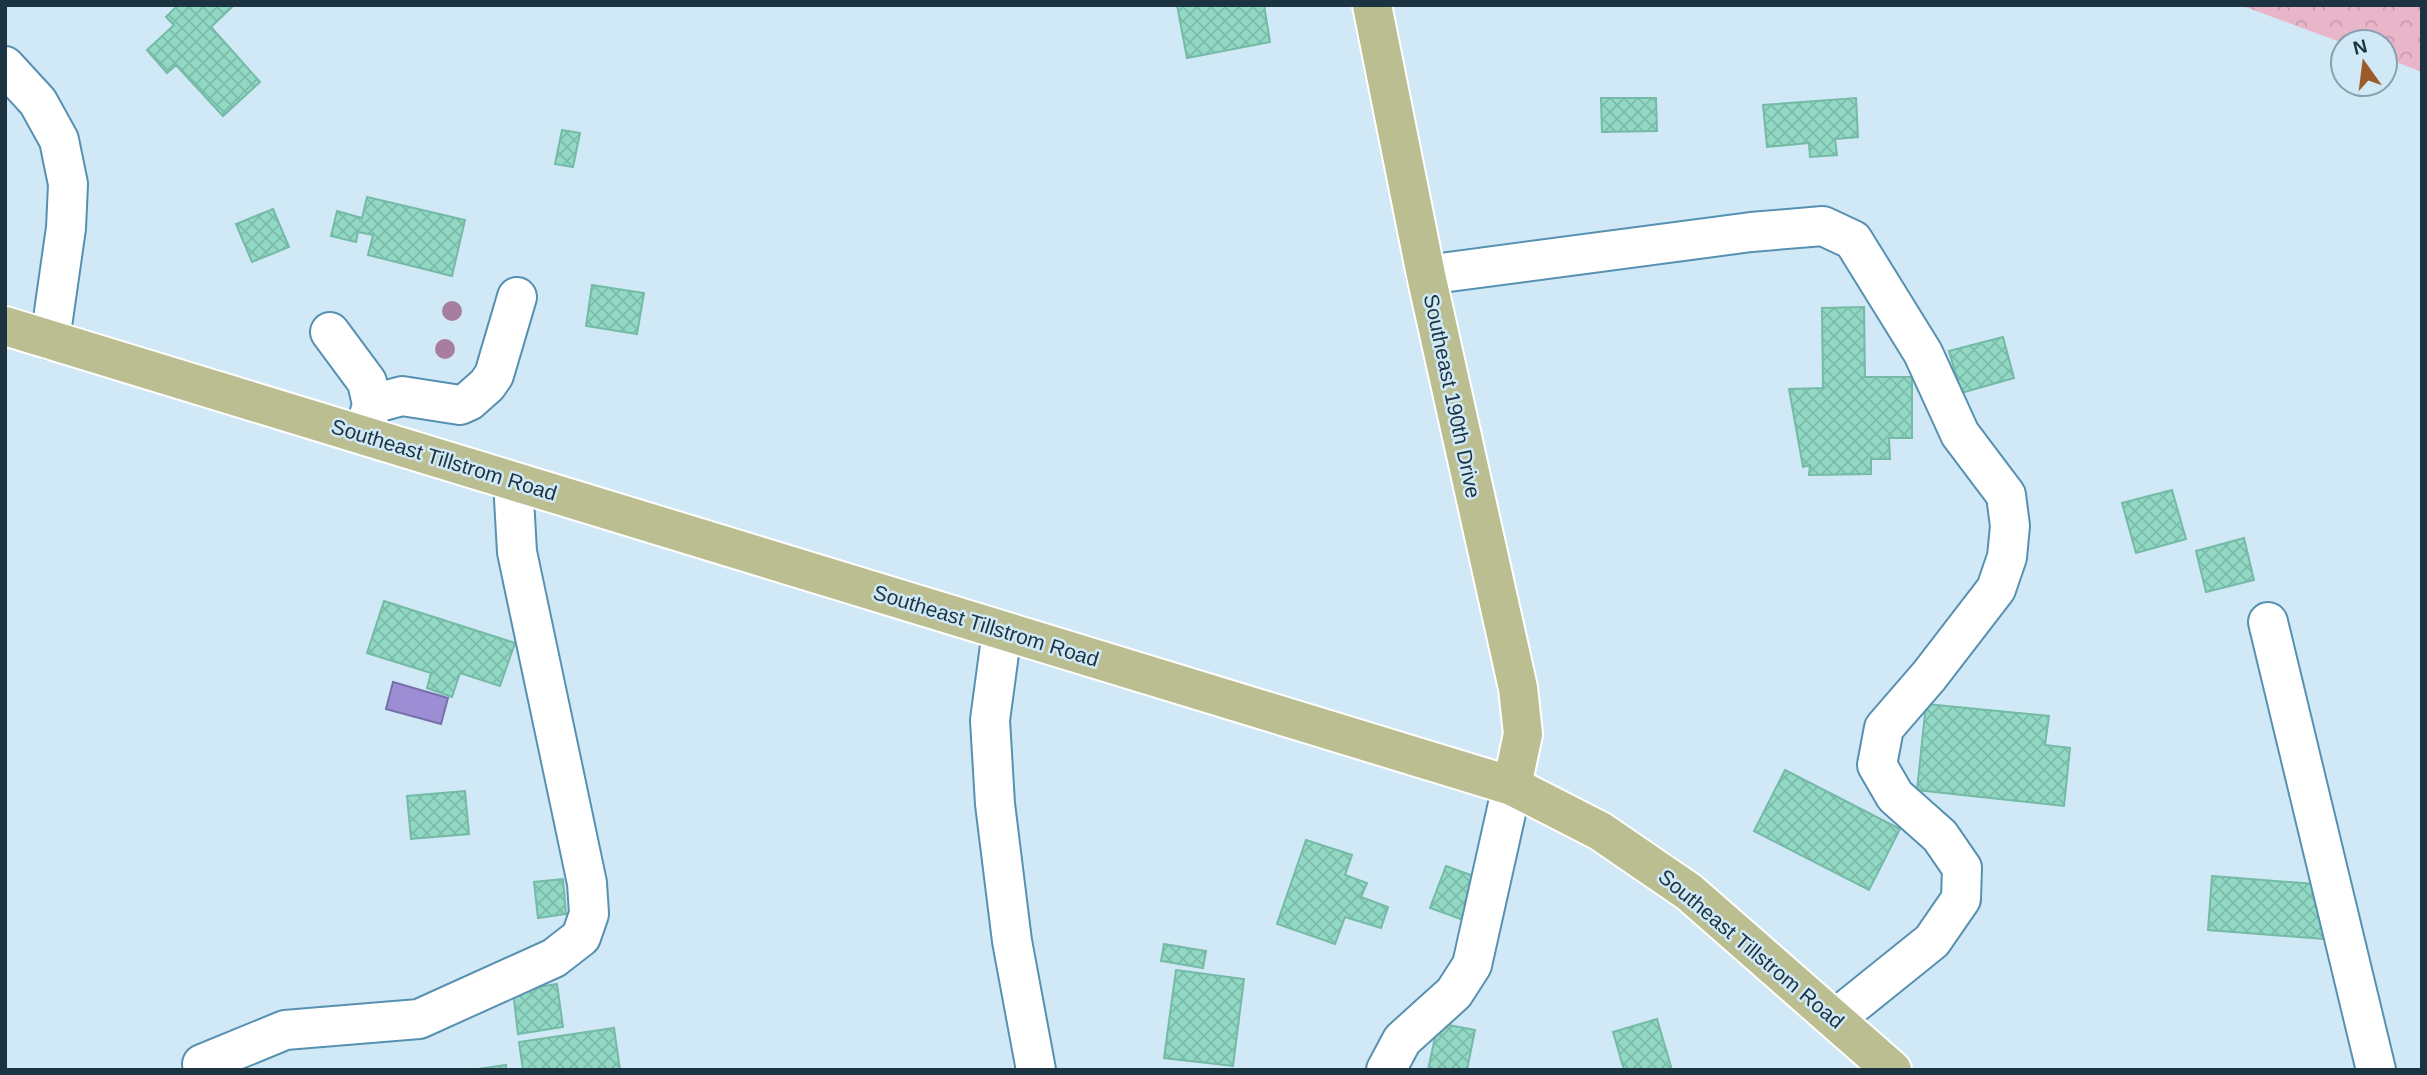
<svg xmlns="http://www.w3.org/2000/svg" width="2427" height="1075" font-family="Helvetica,sans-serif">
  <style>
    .forest { fill: url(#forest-crowns) }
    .water { fill: #9d8dd5; stroke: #7672a9; stroke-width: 2 }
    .building { fill: url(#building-cross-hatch); stroke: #74baa6; stroke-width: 2 }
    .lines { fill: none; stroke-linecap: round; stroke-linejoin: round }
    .minor-casing { stroke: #5791b1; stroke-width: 42 }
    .major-casing { stroke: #fff; stroke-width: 42 }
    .minor { stroke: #fff; stroke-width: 38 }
    .major { stroke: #babe91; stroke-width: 38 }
    .tree { fill: #a77e9e }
    .labels { text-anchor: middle; stroke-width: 5; stroke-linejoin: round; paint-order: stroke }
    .street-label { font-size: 21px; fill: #1c3441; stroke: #d1e9f6 }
  </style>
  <defs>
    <pattern id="forest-crowns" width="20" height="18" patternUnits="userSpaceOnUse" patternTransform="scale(1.75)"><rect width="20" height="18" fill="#e9b5c9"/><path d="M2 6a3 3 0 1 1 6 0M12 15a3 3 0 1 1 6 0" fill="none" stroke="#c79cae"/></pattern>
    <pattern id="building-cross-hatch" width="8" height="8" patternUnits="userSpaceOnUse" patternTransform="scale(1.75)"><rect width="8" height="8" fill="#91d9c4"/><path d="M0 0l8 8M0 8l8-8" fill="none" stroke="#7cbbaa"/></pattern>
  </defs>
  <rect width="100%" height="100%" fill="#d1e9f6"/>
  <path class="forest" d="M2240 5H2422V72L2385 58V42L2343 43Z"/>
  <path class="water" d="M393 682 448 698 441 724 386 709Z"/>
  <path class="building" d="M178 5H234L211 27 260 82 223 116 176 65 167 73 147 50 174 25 166 17Z
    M1177 5H1264L1270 42 1187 58Z
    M1601 98H1656L1657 131 1602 132Z
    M1856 98 1858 137 1835 139 1837 155 1810 157 1809 143 1767 147 1763 105Z
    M562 130 580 133 573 167 555 164Z
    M367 197 465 220 452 276 368 255 373 235 358 232 356 242 331 236 337 211 362 218Z
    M273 209 289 247 252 262 236 224Z
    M592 285 644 293 637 334 586 326Z
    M1864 307 1865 377H1912V438H1889L1890 459H1871V474L1809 475 1810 465 1803 467 1789 389 1823 388 1822 308Z
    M2003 337 2014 378 1961 393 1949 351Z
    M2172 490 2186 539 2136 553 2122 503Z
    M2244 538 2254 580 2206 592 2196 551Z
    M384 601 515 643 500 686 460 673 452 697 427 688 431 673 367 653Z
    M1926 704 2049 716 2045 745 2070 748 2064 806 1917 790Z
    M1785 770 1900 829 1869 890 1754 831Z
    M465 791 469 834 411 839 407 796Z
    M1306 840 1352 855 1345 875 1367 883 1361 897 1388 907 1381 928 1345 917 1335 944 1277 924Z
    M1446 866 1482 879 1466 921 1430 908Z
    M2212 876 2328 885 2324 939 2208 930Z
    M563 879 566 914 538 918 534 882Z
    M1164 944 1206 951 1203 968 1161 961Z
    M1176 970 1244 979 1233 1066 1164 1058Z
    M557 984 563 1027 518 1034 513 991Z
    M1657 1019 1672 1070H1624L1613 1032Z
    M1438 1023 1475 1030 1467 1070H1428Z
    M614 1028 620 1070H523L519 1042Z
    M506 1065V1070H471Z"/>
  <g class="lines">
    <defs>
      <path id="minor" d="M5 66 38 102 59 140 68 184 66 228 50 340
        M1426 275 1751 232 1823 226 1853 240 1923 353 1960 434 2006 495 2010 526 2007 557 1996 589 1929 676 1884 728 1877 765 1895 796 1940 836 1962 868 1961 899 1932 941 1835 1019
        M330 332 367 382 372 404 366 427
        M372 404 402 396 460 405 469 401 487 385 494 375 517 297
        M2268 622 2376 1070
        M1002 631 990 720 995 804 1012 941 1036 1070
        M202 1064 285 1030 419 1019 554 958 581 937 589 914 587 883 517 552 513 481
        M1386 1070 1402 1040 1454 993 1472 965 1512 786"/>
      <path id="major" d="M1372 5 1426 275 1518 688 1523 734 1512 786
        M5 326 1512 786 1600 831 1689 892 1892 1070"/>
    </defs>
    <use href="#minor" class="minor-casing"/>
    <use href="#major" class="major-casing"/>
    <use href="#minor" class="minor"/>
    <use href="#major" class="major"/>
  </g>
  <g class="tree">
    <circle cx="452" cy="311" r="10"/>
    <circle cx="445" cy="349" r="10"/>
  </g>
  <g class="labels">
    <g class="street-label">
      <text transform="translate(1452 396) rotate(78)" y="7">Southeast 190th Drive</text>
      <text transform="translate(444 460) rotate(17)" y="7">Southeast Tillstrom Road</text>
      <text transform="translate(986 626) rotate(17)" y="7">Southeast Tillstrom Road</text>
      <text transform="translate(1751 949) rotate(40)" y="7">Southeast Tillstrom Road</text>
    </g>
  </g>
  <rect width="2427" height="1075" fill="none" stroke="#1c3441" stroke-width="14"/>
  <g transform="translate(2364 63) rotate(346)"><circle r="33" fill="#d1e9f6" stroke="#89a1ae" stroke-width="2"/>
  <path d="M0-5L12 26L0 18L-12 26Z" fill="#9d5a2a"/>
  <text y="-10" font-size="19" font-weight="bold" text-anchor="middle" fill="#1c3441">N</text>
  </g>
</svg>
